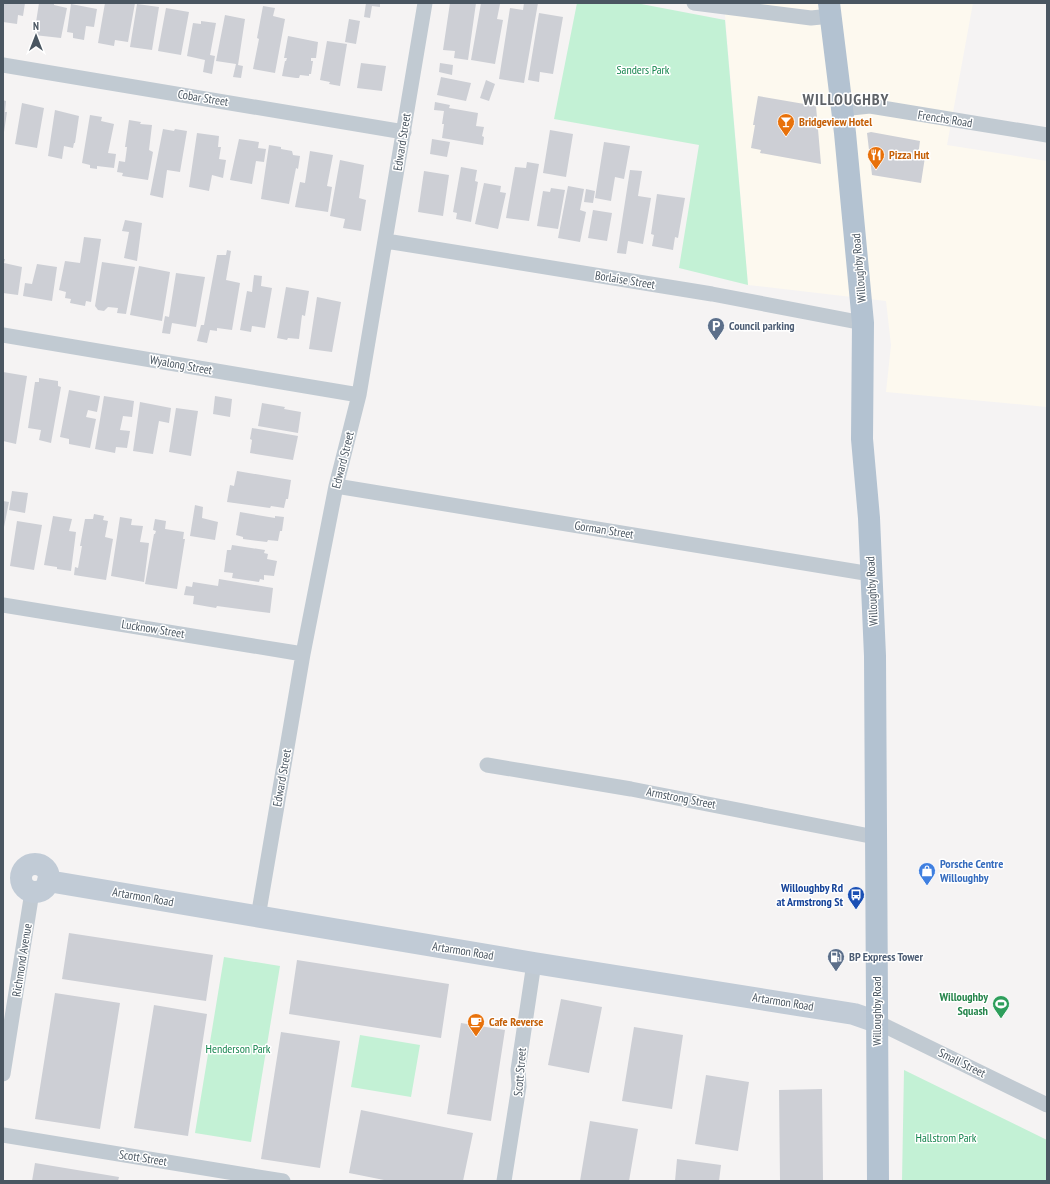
<svg xmlns="http://www.w3.org/2000/svg" width="1050" height="1184" font-family="'PT Sans Narrow',sans-serif">
  <style>
    .commercial { fill: #fdf9ef }
    .green { fill: #c3f1d5 }
    .building { fill: #cdcfd5 }
    .lines { fill: none; stroke-linecap: round; stroke-linejoin: round }
    .street { stroke: #c1cad2; stroke-width: 15 }
    .secondary { stroke: #c1cbd6; stroke-width: 22 }
    .primary { stroke: #b3c2d1; stroke-width: 22 }
    .labels { text-anchor: middle; stroke-width: 3; stroke-linejoin: round; paint-order: stroke }
    .park-label { font-size: 12px; fill: #17864f; stroke: #fff }
    .street-label { font-size: 12px; fill: #4a5661; stroke: #fff }
    .food-label { font-size: 12px; font-weight: bold; fill: #c56008; stroke: #fff; text-anchor: start }
    .service-label { font-size: 12px; font-weight: bold; fill: #4e5e75; stroke: #fff; text-anchor: start }
    .shop-label { font-size: 12px; font-weight: bold; fill: #366cbe; stroke: #fff; text-anchor: start }
    .transit-label { font-size: 12px; font-weight: bold; fill: #164399; stroke: #fff; text-anchor: end }
    .leisure-label { font-size: 12px; font-weight: bold; fill: #27864d; stroke: #fff; text-anchor: end }
    .district-label { font-size: 16px; font-weight: bold; letter-spacing: 1px; fill: #5f6368; stroke: #fff }
  </style>
  <rect width="100%" height="100%" fill="#f5f3f3"/>
  <path class="commercial" d="M724 3H973L947 145 1047 161V407L886 392 891 345 886 301 748 285Z"/>
  <path class="green" d="M577 3H636L725 20 748 285 679 268 699 145 554 119Z
    M224 957 280 966 251 1142 195 1133Z
    M360 1035 420 1045 411 1097 351 1087Z
    M904 1070 1047 1140V1181H902Z"/>
  <path class="building" d="M3 3H25L23 16 18 15 17 24 3 22Z
    M39 3H54V5L67 8 61 38 34 35Z
    M105 3H135L128 42 115 40 114 46 98 43Z
    M366 3H380V7L372 6 370 18 364 17Z
    M450 3H476L468 60 454 58 455 51 443 50Z
    M481 3 500 4 497 19 503 20 495 64 471 60Z
    M524 3H538L524 83 499 79 510 8 523 10Z
    M71 4 97 9 94 27 86 26 84 40 73 38V33L67 32Z
    M137 4 159 7 152 50 130 47Z
    M263 6 275 8 273 16 285 19 275 73 253 69 259 39 257 38Z
    M166 8 189 12 181 55 158 51Z
    M539 13 563 17 553 74 540 72 539 82 528 80Z
    M225 15 245 19 238 65 243 66 241 78 233 77 236 64 216 61Z
    M349 19 360 21 356 44 345 42Z
    M201 21 216 23 210 55 215 56 212 74 203 72 205 60 187 56 193 23 201 24Z
    M288 36 318 42 316 58H311V61H313L311 74H309V76L300 75 299 78H296L282 76 285 61H286L287 58H284Z
    M327 41 347 44 340 86 329 84 330 82 320 80Z
    M361 63 386 66 382 91 357 88Z
    M440 63 453 65 452 75 439 72Z
    M441 77 471 83 466 101 437 95Z
    M486 80 495 84 489 101 480 98Z
    M758 96 816 106 821 164 760 153 761 150 751 148 755 125H753Z
    M3 100 6 101 5 112H7L4 132Z
    M435 102 450 105 449 108 478 113 476 126 484 127 482 136 484 137 483 145 442 138 444 124H442L444 111 434 110Z
    M22 103 44 108 37 148 15 144Z
    M55 110 79 116 75 143H74L73 148 64 146 62 159 48 156Z
    M90 115 102 117 101 121 114 124 108 153 116 154 114 168 97 166V169L90 168V165L82 163Z
    M129 120 141 122 140 124 152 125 149 150 153 152 148 180 122 176 123 173 117 172 119 161 125 162 127 147H125Z
    M163 129 174 131 175 129 187 131 180 172 167 170 163 198 150 195Z
    M550 130 573 134 566 177 543 173Z
    M871 132 920 141 918 156 925 157 921 183 872 175 867 133Z
    M197 133 219 136 218 147H221L219 159 226 160 223 178 212 175 209 191 189 187Z
    M239 139 259 142 258 148 266 149 264 162 256 161 252 184 230 180Z
    M432 139 450 142 447 157 430 154Z
    M604 142 630 146 624 179 615 177 611 201 595 198Z
    M269 145 281 147V149L292 151 293 155 300 156 298 169 296 168 289 204 261 199Z
    M310 151 333 155 327 186 332 187 328 212 295 207 300 182 305 183Z
    M340 160 364 165 359 198 366 200 361 231 343 228 345 219 330 216Z
    M527 162 539 164 529 221 506 218 515 167 526 168Z
    M461 167 477 170 475 181 478 182 471 222 456 219 457 213 453 212Z
    M630 170 642 171 638 196 651 198 643 244 628 241 626 254 617 253Z
    M424 171 449 175 443 216 418 212Z
    M484 183 501 186 500 192 506 193 498 229 475 224Z
    M568 186 584 189 580 210 586 212 580 242 558 238Z
    M551 188 565 190 558 229 537 226 543 191 550 192Z
    M586 189 595 191 593 203 584 202Z
    M657 194 685 198 678 238 675 237 673 250 652 246 654 235 651 234Z
    M593 210 612 213 607 241 588 238Z
    M125 220 142 223 137 261 124 258 129 232 122 231Z
    M84 237 101 239 91 302 86 301 85 306 70 303 71 299 65 298 66 292 59 290 65 261 80 263Z
    M227 250 231 251 226 280 240 283 232 330 217 328V331L210 330 207 343 197 341 201 325H204L217 255H226Z
    M3 259H5L4 263 22 267 18 295 3 293Z
    M102 262 135 267 126 314 117 313 118 308 108 307 104 311 98 310 95 306Z
    M37 264 57 267 52 301 23 296 25 283 32 284Z
    M139 266 170 272 162 321 130 315Z
    M176 273 205 277 196 327 172 323 170 334 162 333 165 316 169 317Z
    M254 275 262 276 261 286 272 288 265 328 252 326 251 332 240 330 247 291 252 292Z
    M286 287 309 291 305 316 302 315 299 339 288 338 287 340 277 338Z
    M317 297 341 302 332 352 309 349Z
    M3 372 27 376 16 444 3 441Z
    M39 378 58 381V386L61 387 51 443 39 440 41 430 28 428 35 382H39Z
    M69 390 100 396 97 412 88 410 86 417 96 419 90 448 69 444V439L60 437Z
    M104 396 134 401 132 417 123 416 120 430 130 431 127 448 116 447 115 453 95 449Z
    M215 396 232 399 230 417 213 414Z
    M140 402 171 408 169 423 159 421 153 454 133 451Z
    M262 403 285 407 284 409 301 412 298 433 258 426Z
    M176 408 198 411 191 456 169 452Z
    M252 428 298 436 293 460 250 453 252 440 250 439Z
    M237 471 291 480 288 499H286L284 508 271 506 270 508 227 502 230 485 234 486Z
    M12 491 28 493 25 513 9 510Z
    M3 501 9 502 4 527H3Z
    M195 505 203 507 202 518 218 522 215 540 190 536Z
    M240 512 275 518V516L284 517 282 531H280L278 541 268 540 267 542 243 539V537L236 535Z
    M94 514 104 516 103 520 108 521 105 537 113 539 106 580 74 575 75 567 78 568 82 546H80L85 519H93Z
    M53 516 72 519 69 531 76 532 71 571 57 569V567L44 565Z
    M120 517 132 519 131 525 143 526 140 542 149 543 144 582 111 576Z
    M155 519 166 521 165 529 184 532 183 539H185L177 589 145 584 154 534H155L156 531 153 530Z
    M17 521 42 525 34 570 10 566Z
    M232 545 265 550 264 553 268 554 267 559 277 561 274 576 264 575V580L260 579 259 582 232 578 233 573 224 572 227 550H231Z
    M219 579 273 588 270 613 217 606 216 608 193 604 194 596 184 595 186 586 192 587 193 582 218 586Z
    M69 933 213 955 206 1001 62 979Z
    M297 960 449 984 441 1038 289 1014Z
    M55 993 120 1003 100 1129 35 1119Z
    M561 999 602 1007 589 1073 548 1065Z
    M154 1005 207 1014 188 1136 134 1128Z
    M461 1023 505 1030 491 1121 447 1114Z
    M634 1027 683 1035 672 1109 622 1101Z
    M281 1032 340 1041 320 1168 261 1159Z
    M706 1075 749 1082 738 1151 695 1144Z
    M822 1089 823 1181H780L779 1090Z
    M361 1110 473 1133 463 1181H389L349 1173Z
    M590 1121 638 1129 629 1181H580Z
    M677 1159 721 1165 719 1181H675Z
    M35 1163 119 1177 118 1181H32Z"/>
  <g class="lines">
    <path class="street" d="M694 3 811 18 831 16
      M3 65 404 132
      M842 109 870 106 1047 135
      M386 241 712 294 863 323
      M3 335 359 395
      M336 486 871 574
      M3 605 303 654
      M487 765 631 789 875 837
      M258 917 303 654 336 486 359 395 425 3
      M877 1022 1047 1105
      M3 1074 32 892
      M3 1135 283 1181
      M504 1181 519 1086 518 1070 534 963"/>
    <path class="secondary" d="M21 878a14 14 0 1 1 28 0a14 14 0 1 1-28 0Z
      M48 881 534 963 854 1014 877 1022"/>
    <path class="primary" d="M829 3 845 133 863 323 862 439 869 518 875 656 878 1181"/>
  </g>
  <defs>
    <symbol id="bar-pin" viewBox="-11 -11 22 30"><path d="M0 17L-7.5 6A9.5 9.5 0 1 1 7.5 6Z" fill="#e8710a" stroke="#fff"/><path d="M-6-5H6L.8 .8V4.5H3.5V6h-7V4.5H-.8V.8Z" fill="#fff"/></symbol>
    <symbol id="restaurant-pin" viewBox="-11 -11 22 30"><path d="M0 17L-7.5 6A9.5 9.5 0 1 1 7.5 6Z" fill="#e8710a" stroke="#fff"/><path d="M-5-6h1v4h1v-4h1v4h1v-4h1v5L-1.5 .5V6h-2V.5L-5-1ZM5-6V6H3V1.5H1.5Q1.5-4 5-6Z" fill="#fff"/></symbol>
    <symbol id="parking-pin" viewBox="-11 -11 22 30"><path d="M0 17L-7.5 6A9.5 9.5 0 1 1 7.5 6Z" fill="#5c6f8a" stroke="#fff"/><path d="M-3.5-5.5H1a3.5 3.5 0 0 1 0 7H-1V5.5H-3.5ZM-1-3.4V-.6H.8a1.4 1.4 0 0 0 0-2.8Z" fill="#fff"/></symbol>
    <symbol id="shop-pin" viewBox="-11 -11 22 30"><path d="M0 17L-7.5 6A9.5 9.5 0 1 1 7.5 6Z" fill="#3f7fe0" stroke="#fff"/><path d="M-5-2.5h2.3a2.7 3.5 0 0 1 5.4 0H5L5.5 6h-11ZM-1.5-2.5h3a1.5 2.3 0 0 0-3 0Z" fill="#fff"/></symbol>
    <symbol id="bus-pin" viewBox="-11 -11 22 30"><path d="M0 17L-7.5 6A9.5 9.5 0 1 1 7.5 6Z" fill="#1a4fb4" stroke="#fff"/><path d="M-5-6H5V4H4V6H2V4H-2V6H-4V4H-5ZM-3.5-4V0h7V-4ZM-3.5 1.2v1.5H-2V1.2ZM2 1.2v1.5H3.5V1.2Z" fill="#fff"/></symbol>
    <symbol id="fuel-pin" viewBox="-11 -11 22 30"><path d="M0 17L-7.5 6A9.5 9.5 0 1 1 7.5 6Z" fill="#5c6f8a" stroke="#fff"/><path d="M-5.5-6h7V0h2V4h1.3V-2.5L3-4.5l.8-.8L6-3V5H2.5V1h-1V6h-7ZM-4.2-4.7v3.2H.2V-4.7Z" fill="#fff"/></symbol>
    <symbol id="stadium-pin" viewBox="-11 -11 22 30"><path d="M0 17L-7.5 6A9.5 9.5 0 1 1 7.5 6Z" fill="#2e9e5b" stroke="#fff"/><path d="M0-5a6.5 5 0 1 0 0 10a6.5 5 0 1 0 0-10ZM-3.5-1.8h7v3.6h-7Z" fill="#fff"/></symbol>
    <symbol id="cafe-pin" viewBox="-11 -11 22 30"><path d="M0 17L-7.5 6A9.5 9.5 0 1 1 7.5 6Z" fill="#e8710a" stroke="#fff"/><path d="M-5.5-4.5H6V0H3Q3 3.5 0 3.5H-2.5Q-5.5 3.5-5.5 0ZM3-3.2v2h1.7v-2ZM-6 4.5H4V6H-6Z" fill="#fff"/></symbol>
  </defs>
  <g fill-rule="evenodd">
    <use href="#bar-pin" x="776" y="112" width="20" height="27"/>
    <use href="#restaurant-pin" x="866" y="145" width="20" height="27"/>
    <use href="#parking-pin" x="706" y="316" width="20" height="27"/>
    <use href="#shop-pin" x="917" y="861" width="20" height="27"/>
    <use href="#bus-pin" x="846" y="885" width="20" height="27"/>
    <use href="#fuel-pin" x="826" y="947" width="20" height="27"/>
    <use href="#stadium-pin" x="991" y="994" width="20" height="27"/>
    <use href="#cafe-pin" x="466" y="1012" width="20" height="27"/>
  </g>
  <g class="labels">
    <g class="park-label">
      <text x="643" y="74">Sanders Park</text>
      <text x="238" y="1053">Henderson Park</text>
      <text x="946" y="1142">Hallstrom Park</text>
    </g>
    <g class="street-label">
      <text transform="translate(203 98) rotate(9)" y="4">Cobar Street</text>
      <text transform="translate(945 119) rotate(9)" y="4">Frenchs Road</text>
      <text transform="translate(402 142) rotate(-81)" y="4">Edward Street</text>
      <text transform="translate(859 268) rotate(-95)" y="4">Willoughby Road</text>
      <text transform="translate(625 280) rotate(9)" y="4">Borlaise Street</text>
      <text transform="translate(181 365) rotate(10)" y="4">Wyalong Street</text>
      <text transform="translate(343 460) rotate(-76)" y="4">Edward Street</text>
      <text transform="translate(604 530) rotate(9)" y="4">Gorman Street</text>
      <text transform="translate(872 591) rotate(-93)" y="4">Willoughby Road</text>
      <text transform="translate(153 629) rotate(9)" y="4">Lucknow Street</text>
      <text transform="translate(282 778) rotate(-80)" y="4">Edward Street</text>
      <text transform="translate(681 798) rotate(11)" y="4">Armstrong Street</text>
      <text transform="translate(143 897) rotate(10)" y="4">Artarmon Road</text>
      <text transform="translate(463 951) rotate(9)" y="4">Artarmon Road</text>
      <text transform="translate(22 960) rotate(-81)" y="4">Richmond Avenue</text>
      <text transform="translate(783 1002) rotate(9)" y="4">Artarmon Road</text>
      <text transform="translate(877 1011) rotate(-90)" y="4">Willoughby Road</text>
      <text transform="translate(962 1063) rotate(26)" y="4">Small Street</text>
      <text transform="translate(520 1072) rotate(-85)" y="4">Scott Street</text>
      <text transform="translate(143 1158) rotate(9)" y="4">Scott Street</text>
    </g>
    <g class="food-label">
      <text x="799" y="126">Bridgeview Hotel</text>
      <text x="889" y="159">Pizza Hut</text>
      <text x="489" y="1026">Cafe Reverse</text>
    </g>
    <g class="service-label">
      <text x="729" y="330">Council parking</text>
      <text x="849" y="961">BP Express Tower</text>
    </g>
    <g class="shop-label">
      <text x="940" y="868">Porsche Centre<tspan x="940" dy="14">Willoughby</tspan></text>
    </g>
    <g class="transit-label">
      <text x="843" y="892">Willoughby Rd<tspan x="843" dy="14">at Armstrong St</tspan></text>
    </g>
    <g class="leisure-label">
      <text x="988" y="1001">Willoughby<tspan x="988" dy="14">Squash</tspan></text>
    </g>
    <g class="district-label">
      <text x="846" y="105">WILLOUGHBY</text>
    </g>
  </g>
  <rect width="1050" height="1184" fill="none" stroke="#4a5661" stroke-width="8"/>
  <g transform="translate(36 36)" stroke="#ffffff" stroke-width="3" paint-order="stroke">
  <path d="M0-3L7 15L0 10L-7 15Z" fill="#4a5661"/>
  <text y="-6" font-size="11" font-weight="bold" text-anchor="middle" fill="#4a5661">N</text>
  </g>
</svg>
